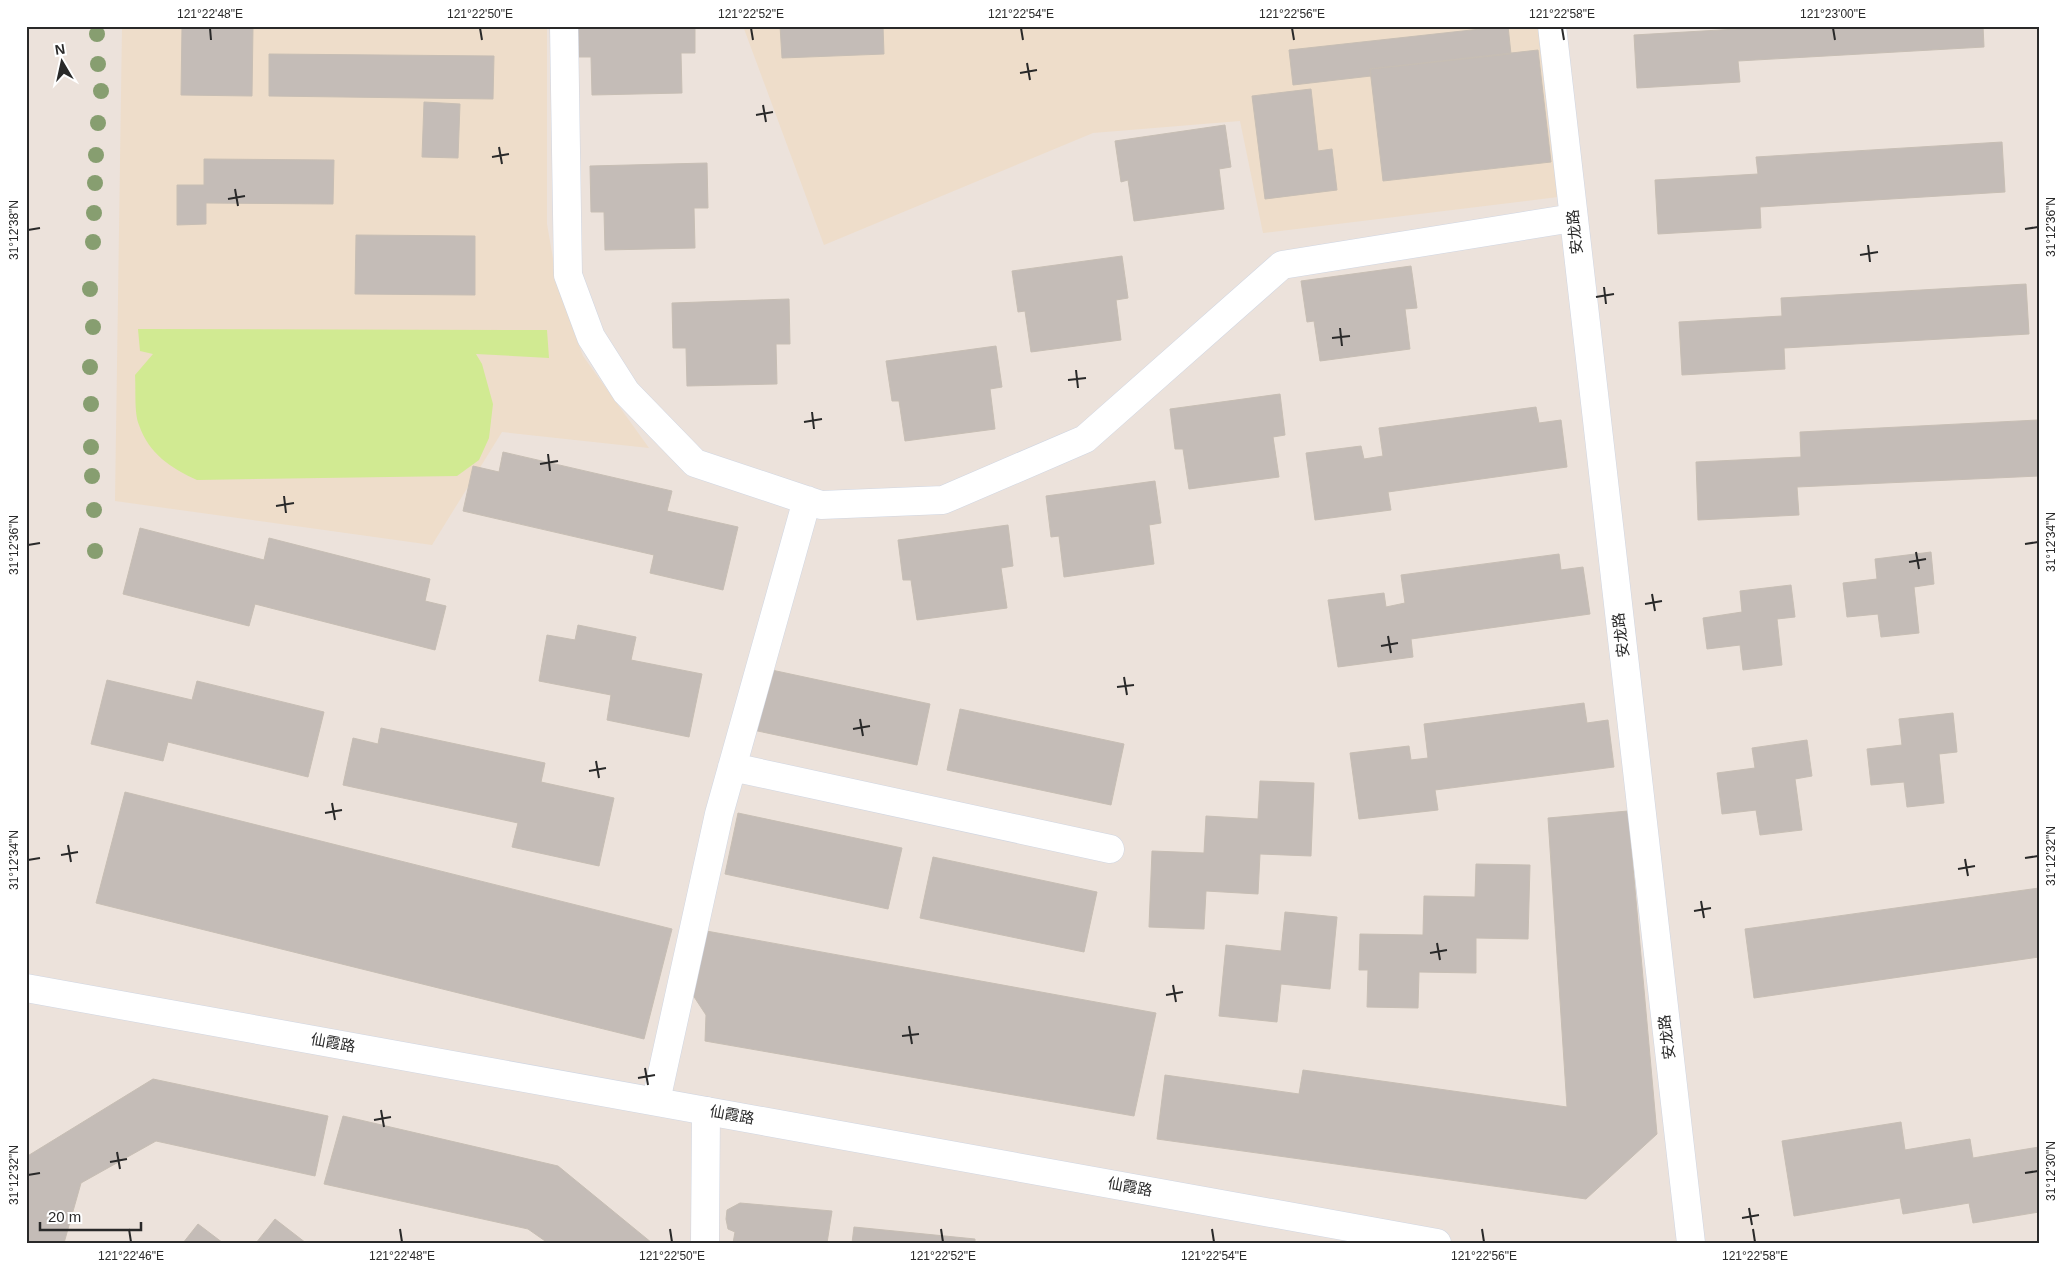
<svg xmlns="http://www.w3.org/2000/svg" width="2065" height="1269" font-family="Arial,'Noto Sans SC',sans-serif">
  <style>
    .education { fill: #eeddca }
    .pitch { fill: #d1ea92 }
    .building { fill: #c4bcb7; stroke: #c7beb4 }
    .lines { fill: none; stroke-linecap: round; stroke-linejoin: round }
    .street-casing { stroke: #d0d6e2; stroke-width: 29 }
    .secondary-casing { stroke: #d0d6e2; stroke-width: 29 }
    .street { stroke: #fff; stroke-width: 28 }
    .secondary { stroke: #fff; stroke-width: 28 }
    .tree { fill: #879e70 }
    .ticks { fill: none; stroke: #292929; stroke-width: 2 }
    .labels { text-anchor: middle; stroke-width: 4.5; stroke-linejoin: round; paint-order: stroke }
    .street-label { font-size: 15px; fill: #292929; stroke: #fff }
    .neatline { fill: none; stroke: #292929; stroke-width: 2 }
    .ticks-label { font-size: 12px; text-anchor: middle; fill: #292929 }
  </style>
  <rect width="100%" height="100%" fill="#ece2db"/>
  <path class="education" d="M743 26H1538L1558 197 1263 233 1240 121 1093 133 824 245Z
    M122 27H547V224L558 288 583 356 649 448 502 432 432 545 115 501Z"/>
  <path class="pitch" d="M138 329 547 330 549 358 476 354 482 364 493 404 489 438 479 460 457 476 197 480C171 468 149 454 139 425 134 413 136 389 135 375L153 354 140 351Z"/>
  <path class="building" d="M182 26 253 27 252 96 181 95Z
    M577 26H695V53H681L682 93 592 95 591 57H578Z
    M780 26H883L884 54 782 58Z
    M1508 26 1511 54 1370 69 1371 76 1293 85 1289 50Z
    M1736 26H1983L1984 47 1738 61 1740 82 1637 88 1634 35 1737 29Z
    M1538 50 1551 162 1383 181 1370 69Z
    M269 54 494 56 493 99 269 96Z
    M1311 89 1318 151 1332 149 1337 190 1265 199 1252 96Z
    M424 102 460 104 458 158 422 157Z
    M1225 125 1231 167 1219 169 1224 209 1134 221 1128 180 1121 182 1115 141Z
    M2002 142 2005 192 1760 207 1761 228 1658 234 1655 180 1758 174 1756 157Z
    M204 159 334 160 333 204 206 203V224L177 225V185H204Z
    M707 163 708 208H694L695 248 605 250 604 212H591L590 166Z
    M356 235 475 236V295L355 294Z
    M1122 256 1128 298 1116 300 1121 340 1031 352 1025 311 1018 312 1012 271Z
    M1411 266 1417 308 1405 309 1410 349 1320 361 1314 321 1307 322 1301 281Z
    M2026 284 2029 334 1784 348 1785 369 1682 375 1679 322 1782 316 1781 298Z
    M789 299 790 344H776L777 384 687 386 686 348H673L672 303Z
    M996 346 1002 387 990 389 995 429 905 441 899 401H892L886 361Z
    M1280 394 1285 435 1273 437 1279 477 1189 489 1183 449H1175L1170 409Z
    M1536 407 1539 423 1561 420 1567 467 1388 492 1391 510 1315 520 1306 453 1361 446 1364 459 1383 456 1379 428Z
    M2038 420 2039 476 1797 487 1799 515 1698 520 1696 462 1801 457 1800 432Z
    M503 452 672 491 667 511 738 527 723 590 650 573 654 555 463 511 473 466 499 472Z
    M1155 481 1161 523 1149 525 1154 564 1064 577 1059 536 1051 537 1046 496Z
    M1008 525 1013 566 1001 568 1007 608 917 620 911 580H903L898 540Z
    M140 528 264 560 269 538 430 579 425 601 446 606 435 650 255 604 249 626 123 594Z
    M1931 552 1934 584 1914 587 1919 633 1881 637 1878 614 1847 617 1843 583 1877 579 1875 559Z
    M1559 554 1561 570 1583 567 1590 614 1411 639 1413 657 1338 667 1328 600 1384 593 1386 607 1405 603 1401 575Z
    M1791 585 1795 617 1777 619 1782 665 1743 670 1740 645 1707 649 1703 618 1742 612 1740 591Z
    M578 625 636 637 631 660 702 674 689 737 607 720 611 695 539 681 547 635 575 640Z
    M767 669 930 704 917 765 753 730Z
    M107 680 192 700 197 681 324 712 308 777 168 742 163 761 91 744Z
    M1584 703 1587 723 1608 720 1614 767 1435 790 1438 810 1359 819 1350 753 1409 746 1411 760 1428 758 1424 724Z
    M960 709 1124 744 1111 805 947 770Z
    M1953 713 1957 752 1939 754 1944 803 1907 807 1904 782 1871 785 1867 749 1902 745 1899 719Z
    M381 728 545 763 541 782 614 798 599 866 512 847 518 823 343 785 353 738 378 744Z
    M1807 740 1812 776 1795 779 1802 830 1760 835 1756 810 1722 814 1717 773 1755 768 1752 748Z
    M1260 781 1314 783 1311 856 1260 854 1258 894 1206 891 1204 929 1149 927 1152 851 1204 853 1206 816 1258 819Z
    M125 792 672 929 644 1039 96 903Z
    M1628 811 1657 1134 1586 1199 1157 1139 1165 1075 1299 1094 1303 1070 1567 1107 1548 818Z
    M738 813 902 848 888 909 725 874Z
    M933 857 1097 892 1084 952 920 918Z
    M1476 864 1530 865 1528 939 1476 938V973L1419 972 1418 1008 1367 1007 1368 970H1359L1360 934 1423 935 1424 896 1475 897Z
    M2039 888V957L1754 998 1745 929Z
    M1285 912 1337 917 1330 989 1281 984 1277 1022 1219 1016 1226 945 1281 951Z
    M701 930 1156 1013 1134 1116 705 1041 706 1015 687 986Z
    M153 1079 328 1116 315 1176 156 1141 81 1183 64 1243H26V1157Z
    M343 1116 558 1166 652 1243H548L528 1229 324 1184Z
    M1901 1122 1905 1150 1970 1139 1973 1158 2039 1147V1212L1973 1223 1969 1203 1903 1214 1900 1198 1794 1216 1782 1141Z
    M740 1203 832 1211 827 1243H733L735 1232 728 1229 726 1219 727 1210Z
    M275 1219 306 1243H256Z
    M198 1224 223 1243H183Z
    M854 1227 975 1239V1243H852Z"/>
  <g class="lines">
    <defs>
      <path id="street" d="M564 26 568 275 591 337 626 392 695 463 821 505 943 500 1085 439 1282 265 1573 218
        M732 767 1110 849
        M656 1101 719 814 807 500
        M705 1243 706 1111"/>
      <path id="secondary" d="M1552 26 1691 1243
        M26 988 1437 1243"/>
    </defs>
    <use href="#street" class="street-casing"/>
    <use href="#secondary" class="secondary-casing"/>
    <use href="#street" class="street"/>
    <use href="#secondary" class="secondary"/>
  </g>
  <g class="tree">
    <circle cx="97" cy="34" r="8"/>
    <circle cx="98" cy="64" r="8"/>
    <circle cx="101" cy="91" r="8"/>
    <circle cx="98" cy="123" r="8"/>
    <circle cx="96" cy="155" r="8"/>
    <circle cx="95" cy="183" r="8"/>
    <circle cx="94" cy="213" r="8"/>
    <circle cx="93" cy="242" r="8"/>
    <circle cx="90" cy="289" r="8"/>
    <circle cx="93" cy="327" r="8"/>
    <circle cx="90" cy="367" r="8"/>
    <circle cx="91" cy="404" r="8"/>
    <circle cx="91" cy="447" r="8"/>
    <circle cx="92" cy="476" r="8"/>
    <circle cx="94" cy="510" r="8"/>
    <circle cx="95" cy="551" r="8"/>
  </g>
  <path class="ticks" d="M210 28 211 40M480 28 482 40M751 28 753 40M1021 28 1023 40M1292 28 1294 40M1562 28 1564 40M1833 28 1835 40M1027 63 1030 80M1020 73 1037 70M763 105 766 122M756 115 773 112M499 147 502 164M492 157 509 154M235 189 238 206M228 199 245 196M2025 229 2038 227M28 230 40 228M1868 245 1870 262M1860 255 1878 252M1604 287 1606 304M1596 297 1614 294M1340 328 1342 346M1332 338 1350 336M1076 370 1078 388M1068 380 1086 378M812 412 814 429M804 422 822 419M548 454 550 471M540 464 558 461M284 496 286 513M276 506 294 503M2025 544 2038 542M28 545 40 543M1916 552 1919 569M1909 562 1926 559M1652 594 1655 611M1645 604 1662 601M1388 636 1391 653M1381 646 1398 643M1124 677 1127 695M1117 687 1134 685M860 719 863 736M853 729 870 726M596 761 599 778M589 771 606 768M332 803 335 820M325 813 342 810M68 845 71 862M61 855 78 852M2025 858 2038 856M1965 859 1968 876M28 860 40 858M1958 869 1975 866M1701 901 1704 918M1694 911 1711 908M1437 943 1440 960M1430 953 1447 950M1173 985 1176 1002M1166 995 1183 992M909 1026 912 1044M902 1036 919 1034M645 1068 648 1085M638 1078 655 1075M381 1110 384 1127M374 1120 391 1117M117 1152 120 1169M110 1162 127 1159M2025 1173 2038 1171M28 1175 40 1173M1749 1208 1752 1225M1742 1218 1759 1215M129 1229 131 1242M400 1229 402 1242M670 1229 672 1242M941 1229 943 1242M1212 1229 1214 1242M1482 1229 1484 1242M1753 1229 1755 1242"/>
  <g class="labels">
    <g class="street-label">
      <text transform="translate(1575 232) rotate(-96)" y="5">安龙路</text>
      <text transform="translate(1621 635) rotate(-97)" y="5">安龙路</text>
      <text transform="translate(1667 1037) rotate(-97)" y="5">安龙路</text>
      <text transform="translate(333 1043) rotate(10)" y="5">仙霞路</text>
      <text transform="translate(732 1115) rotate(10)" y="5">仙霞路</text>
      <text transform="translate(1130 1187) rotate(10)" y="5">仙霞路</text>
    </g>
  </g>
  <rect width="2065" height="1269" fill="none" stroke="#ffffff" stroke-width="55"/>
  <g transform="translate(62 62) rotate(351)" stroke="#ffffff" stroke-width="4" paint-order="stroke">
  <path d="M0-4L9 19L0 12L-9 19Z" fill="#292929"/>
  <text y="-8" font-size="14" font-weight="bold" text-anchor="middle" fill="#292929">N</text>
  </g>
  <path d="M40 1222v8h101v-8" fill="none" stroke="#292929" stroke-width="2.5"/>
  <text x="48" y="1222" font-size="15" fill="#292929" stroke="#ffffff" stroke-width="4" paint-order="stroke">20 m</text>
  <rect x="28" y="28" width="2010" height="1214" class="neatline"/>
  <g class="ticks-label">
    <text x="210" y="18">121°22'48"E</text>
    <text x="480" y="18">121°22'50"E</text>
    <text x="751" y="18">121°22'52"E</text>
    <text x="1021" y="18">121°22'54"E</text>
    <text x="1292" y="18">121°22'56"E</text>
    <text x="1562" y="18">121°22'58"E</text>
    <text x="1833" y="18">121°23'00"E</text>
    <text transform="translate(2051 227) rotate(-90)" y="4">31°12'36"N</text>
    <text transform="translate(14 230) rotate(-90)" y="4">31°12'38"N</text>
    <text transform="translate(2051 542) rotate(-90)" y="4">31°12'34"N</text>
    <text transform="translate(14 545) rotate(-90)" y="4">31°12'36"N</text>
    <text transform="translate(2051 856) rotate(-90)" y="4">31°12'32"N</text>
    <text transform="translate(14 860) rotate(-90)" y="4">31°12'34"N</text>
    <text transform="translate(2051 1171) rotate(-90)" y="4">31°12'30"N</text>
    <text transform="translate(14 1175) rotate(-90)" y="4">31°12'32"N</text>
    <text x="131" y="1260">121°22'46"E</text>
    <text x="402" y="1260">121°22'48"E</text>
    <text x="672" y="1260">121°22'50"E</text>
    <text x="943" y="1260">121°22'52"E</text>
    <text x="1214" y="1260">121°22'54"E</text>
    <text x="1484" y="1260">121°22'56"E</text>
    <text x="1755" y="1260">121°22'58"E</text>
  </g>
</svg>
